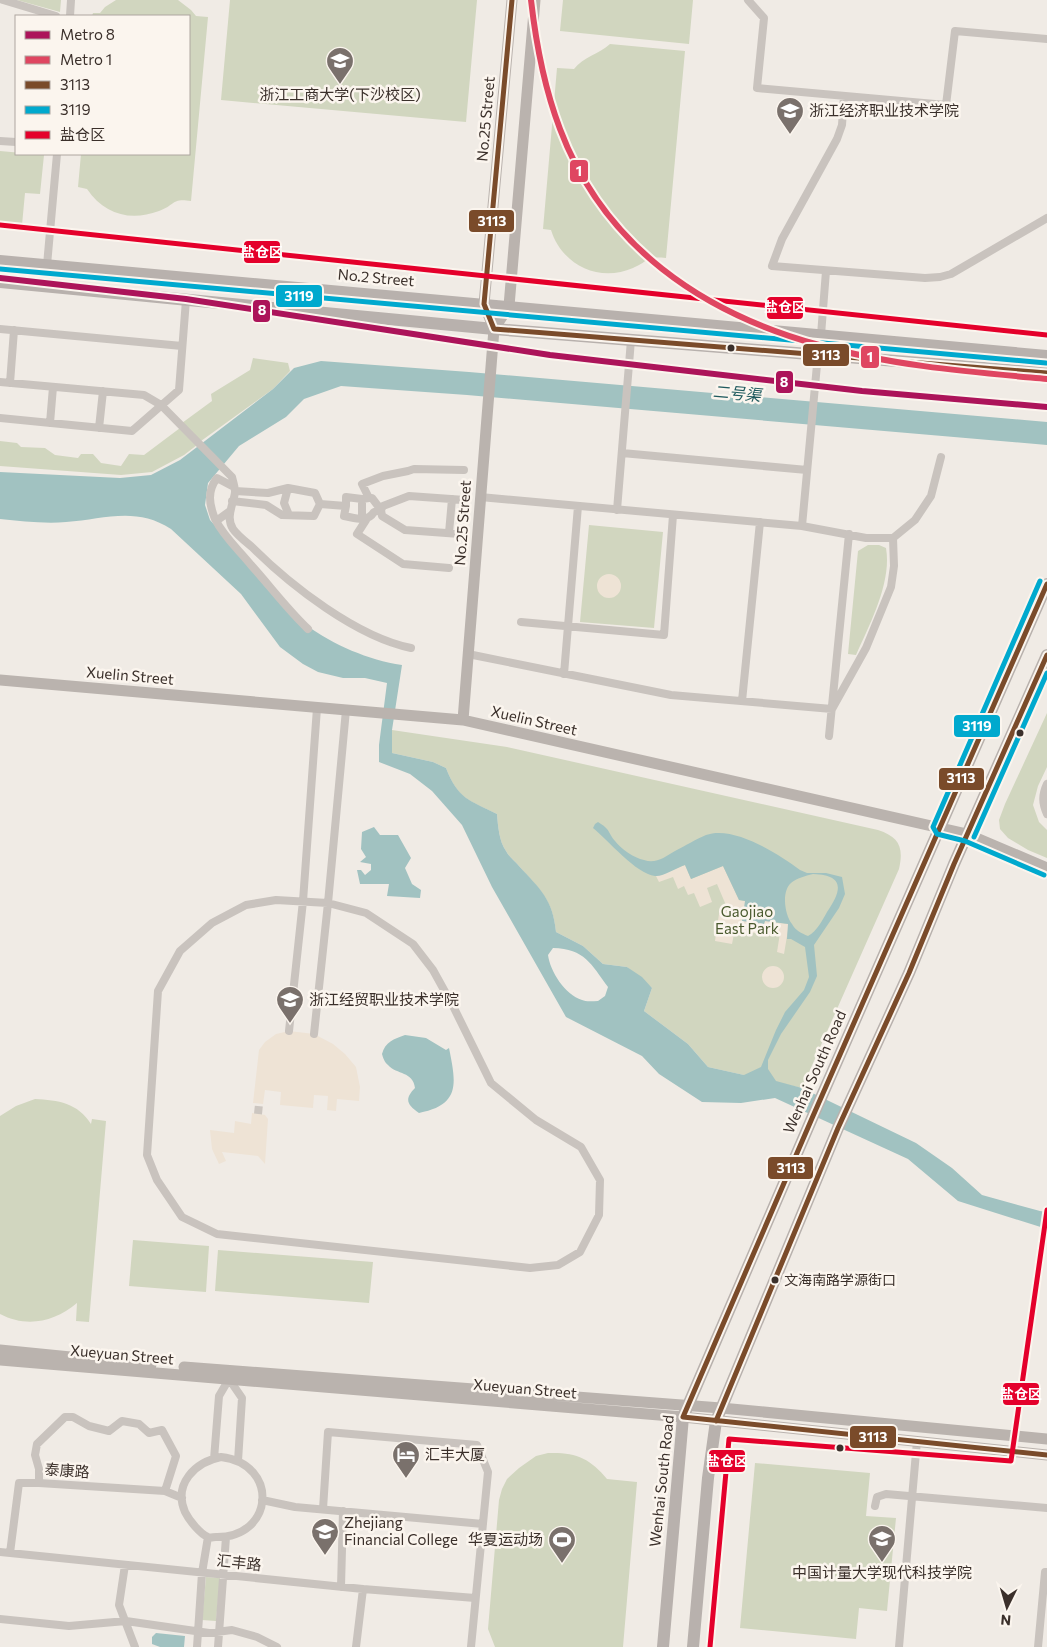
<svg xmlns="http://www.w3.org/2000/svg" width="1047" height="1647" font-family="Commissioner,'Noto Sans SC',sans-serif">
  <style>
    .green { fill: #d1d6bf }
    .plaza { fill: #eee3d5 }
    .water { fill: #a1c2c1; fill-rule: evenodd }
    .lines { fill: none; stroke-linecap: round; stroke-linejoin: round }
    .street-tunnel { stroke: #ccc6c0; stroke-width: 8; stroke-dasharray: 8 4; stroke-linecap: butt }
    .street { stroke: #c9c3be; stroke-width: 8 }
    .secondary { stroke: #bab3ae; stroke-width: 11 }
    .primary { stroke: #b8b1ad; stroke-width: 12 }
    .bus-1-casing { stroke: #fbf5ee; stroke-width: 9 }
    .bus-2-casing { stroke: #fbf5ee; stroke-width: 9 }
    .bus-3-casing { stroke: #fbf5ee; stroke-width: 9 }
    .bus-1 { stroke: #7a4b2a; stroke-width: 5 }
    .bus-2 { stroke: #00a9ce; stroke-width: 5 }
    .bus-3 { stroke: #e4002b; stroke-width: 5 }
    .metro-1-casing { stroke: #fbf5ee; stroke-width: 10 }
    .metro-2-casing { stroke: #fbf5ee; stroke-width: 10 }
    .metro-1 { stroke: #ac145a; stroke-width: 6 }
    .metro-2 { stroke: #df4661; stroke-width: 6 }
    .bus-dot { fill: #3b302b; stroke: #fbf5ee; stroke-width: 2 }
    .labels { text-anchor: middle; stroke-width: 5; stroke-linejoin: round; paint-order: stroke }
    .bus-label { font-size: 14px; fill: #3b302b; stroke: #fbf5ee; text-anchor: start }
    .poi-label { font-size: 15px; fill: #3b302b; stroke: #fbf5ee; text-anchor: start }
    .street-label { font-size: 15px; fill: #3b302b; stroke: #fbf5ee }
    .park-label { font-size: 15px; fill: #4a5a2e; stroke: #fbf5ee }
    .water-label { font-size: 16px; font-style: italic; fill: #1f5a5e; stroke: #fbf5ee }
    .line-badge { stroke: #fbf5ee; stroke-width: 2 }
    .badge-label { font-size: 14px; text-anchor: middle; font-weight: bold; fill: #fff }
  </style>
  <rect width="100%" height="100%" fill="#f0ebe5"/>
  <path class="green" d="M17 0H61L60 12Z
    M116 0H178L191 10 196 16 208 17 191 201C171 198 176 205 159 211 130 222 104 214 87 189L78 187 81 154H189V16H92L93 13H100L105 7Z
    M230 0H477L466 122 221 100Z
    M563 0H693L689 44 560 31Z
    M610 44 685 51 666 258C644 256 650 261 633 268 599 283 562 265 551 230L543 229 557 68 574 69C583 57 599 54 610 44Z
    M0 151 44 155 40 194 25 193 22 225 0 223Z
    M253 358 288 363 290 371 273 389 201 441 182 423 212 401 211 394 250 370Z
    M180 428 197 445 184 455 152 472 121 475 0 466V441L17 443 21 447 45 448 55 455 78 458 81 454H93L101 463 121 466 129 454 144 455Z
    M589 525 663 532 654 628 580 622Z
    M868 545H879L886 548C892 582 870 624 856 655L848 654 858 551Z
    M1047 713V767L1038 786 1033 805 1039 822 1047 830V858L1028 850 1008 838 1000 829 999 820 1005 804Z
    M392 730 507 747 878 830C899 837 904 847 899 869L802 1088 708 1067 688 1044 644 1011 652 988 627 967 603 964 583 946 556 932C553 899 539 889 519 866 515 861 509 857 506 851 499 841 498 826 497 814 468 800 458 799 446 768L433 762 392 753Z
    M35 1099C58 1100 78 1103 91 1124L92 1119 106 1121 89 1322 76 1321 77 1303C54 1322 27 1328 0 1314V1116L16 1106Z
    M133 1240 209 1246 206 1292 129 1286Z
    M218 1250 373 1262 369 1303 215 1291Z
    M548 1453C575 1452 590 1458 607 1479L637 1482 623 1647H495L488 1629 499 1500 502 1489 507 1479 519 1468 536 1456Z
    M755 1463 870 1473 866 1516 896 1518 887 1611 859 1608 856 1639 740 1628Z
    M206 1577 220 1578 216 1621 202 1620Z"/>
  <path class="plaza" d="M597 586a12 12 0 1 1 24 0a12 12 0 1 1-24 0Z
    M685 865 691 879 723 866 739 900 745 901 764 924 765 921 789 924 784 954 777 952 780 933 767 930 766 935 744 931 743 936 734 934 732 944 715 941 719 914 728 910 717 884 707 888 712 902 700 907 694 893 688 895 684 886 678 889 673 877 659 882 656 876Z
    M762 977a11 11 0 1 1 22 0a11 11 0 1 1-22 0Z
    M289 1031 314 1034 333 1044 345 1054 356 1067 360 1087 359 1101 337 1099 336 1111 327 1110 328 1096 314 1095 313 1108 280 1105 281 1092 265 1090 263 1104 253 1103 259 1050 265 1042 276 1034Z
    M252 1113 265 1115 268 1119 265 1164 258 1156 222 1152 226 1161 219 1164 212 1149 210 1130 234 1133 235 1121 251 1124Z"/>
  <path class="water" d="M321 361 469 372 1047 422V445L467 395 341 386 304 399 286 417 239 446 208 483 205 505 210 520 306 625C334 645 368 660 402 665L392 730V753L433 762 446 768C458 799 469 800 497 814 498 826 499 841 506 851 509 857 515 861 519 866 540 889 553 899 556 932L583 946 603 964 627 967 642 977 652 988 644 1011 688 1044 708 1067 744 1075 761 1067 776 1030 785 1012 804 990 809 977 805 947 791 939H787L788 924 765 921 764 924 742 921 745 901 739 900 723 866 691 879 685 865C676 868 663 877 655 876 636 874 608 840 593 828L595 824 598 822C611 830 607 831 615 841 621 849 634 858 644 860 656 864 665 857 675 851 685 846 696 839 706 835 734 825 778 854 800 870L807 873H826L842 877 845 894 839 908 814 945 817 976 810 992 781 1034 768 1060V1069L776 1081 802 1088 916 1143 952 1168 982 1195 1040 1211 1047 1212V1229L958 1201 908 1159 775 1098 741 1103 702 1102 659 1074 642 1056 566 1017 492 887 462 825 432 791 410 774 379 762V745L387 683 365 678H343L318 672 303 664 280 647 241 594 171 529C136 506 104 519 66 522 45 524 21 521 0 519V472L120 478 151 475 180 460 273 389 294 368ZM813 874C845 875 842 890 827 912 822 921 817 931 808 936 801 933 796 931 792 924 785 915 781 892 791 883 797 878 805 876 813 874ZM553 948C585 949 591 964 608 987L605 996 598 1001C593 1001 586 1002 582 1000 565 995 550 971 548 955Z
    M374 827 380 835H398L411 858 405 868 412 884 421 890 420 898 387 896 389 884H360L357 870H361L365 875 371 870V864L360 862 366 857 361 849 362 832Z
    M405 1035 426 1038 446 1050 449 1048C456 1083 461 1105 419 1113 407 1105 404 1099 415 1088 413 1071 397 1075 388 1065 385 1063 383 1058 382 1054 385 1042 394 1039 405 1035Z
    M156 1633 185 1636 184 1647H160L152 1644V1637Z"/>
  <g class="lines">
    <path class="street-tunnel" d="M258 1114 259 1104"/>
    <path class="street" d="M3 0 56 16
      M748 0 764 18 757 88 946 105 955 31 1047 39
      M70 16 71 0
      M844 96 842 125 837 139 782 239 772 266 925 278 940 277 951 274 1047 218
      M0 141 16 142
      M47 265 57 154
      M0 329 182 346
      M821 335 826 271
      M0 382 144 395 161 405 232 477C233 481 235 487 235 492 234 503 225 517 233 529 237 535 246 542 252 547 291 586 357 637 411 648
      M10 383 14 330
      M0 418 132 431 179 390 186 300
      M50 423 53 387
      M99 428 103 391
      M622 453 807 470
      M235 491 268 493 288 488
      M480 497 802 526 866 538H893L915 520 931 496 941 457
      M369 498H372L381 510 383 506 409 496 465 500
      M362 499 369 498 362 484 383 476 408 471 414 469 464 470
      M232 501 266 505 282 515 314 516 320 504 346 506 344 516C356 518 367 523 374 512L381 510 382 516 405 530 460 534
      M346 506V497L362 499V518
      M617 510 631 340
      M230 511 219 519H215C209 504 207 491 217 478L234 487
      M289 515 284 503 288 488 315 493 320 504
      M215 519C224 537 238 549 251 565 270 586 287 609 308 629
      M366 520 357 534 403 564 449 568
      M802 526 818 354
      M449 533 452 499
      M521 622 664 635 673 515
      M468 654 671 695 832 709 866 648 891 587 894 566 893 538
      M564 674 578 506
      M742 701 760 522
      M829 736 849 534
      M1047 784C1042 795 1042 803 1047 814
      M276 900 328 903 366 913 413 944 433 970 454 1008 491 1083 536 1120 581 1147 600 1180 599 1215 580 1252 558 1265 530 1268 217 1234 182 1217 157 1180 147 1155 158 991 180 951 212 923 246 905Z
      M289 1031 303 901 317 708
      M314 1034 328 903 346 710
      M221 1457C280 1464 274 1538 216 1537 213 1537 211 1538 208 1537 200 1534 189 1520 185 1512 173 1484 195 1462 221 1457Z
      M214 1459 219 1396 229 1379 242 1398 238 1461
      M39 1483V1469L35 1455 37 1444 65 1417H73L89 1426 109 1431 122 1421 139 1424 149 1433 162 1430 176 1456 165 1491
      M262 1500 295 1507 483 1524
      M875 1506 877 1497 886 1494 1047 1508
      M323 1509 328 1432 477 1445 488 1472 471 1647
      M0 1552 363 1589 475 1598
      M10 1553 19 1483H39L165 1491 182 1498
      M125 1565 119 1605 135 1647
      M341 1587 343 1511
      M0 1619 69 1626 126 1621 209 1633 232 1630 257 1637 277 1647
      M197 1647 202 1573 208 1537
      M218 1647 226 1537
      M356 1647 363 1589
      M899 1647 917 1441
      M1038 1647 1045 1572H1047"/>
    <path class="secondary" d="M494 329 509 306 535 0
      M0 680 463 720 967 834 1047 868
      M463 720 494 329 484 304 512 0
      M0 1350 151 1365
      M0 1360 683 1417 1047 1455
      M184 1367 721 1408 1047 1439"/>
    <path class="primary" d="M0 261 1047 356
      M0 282 494 329 1047 373
      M663 1647 683 1417 813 1116 1047 584
      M693 1647 708 1478 716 1421 838 1128 909 973 954 864 1047 655"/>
    <defs>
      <path id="bus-1" d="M512 0 484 304 494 329 1047 373
        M1047 584 813 1116 683 1417 1047 1455
        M716 1421 838 1128 909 973 954 864 1047 655"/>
      <path id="bus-2" d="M0 269 1046 363
        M1040 581 933 827 937 834 965 841 1044 875
        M974 837 1047 673"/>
      <path id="bus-3" d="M0 225 1047 335
        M710 1647 729 1439 1011 1461 1047 1210"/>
    </defs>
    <use href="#bus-1" class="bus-1-casing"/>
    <use href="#bus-2" class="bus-2-casing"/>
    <use href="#bus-3" class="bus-3-casing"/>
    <use href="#bus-1" class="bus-1"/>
    <use href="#bus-2" class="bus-2"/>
    <use href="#bus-3" class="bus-3"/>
    <defs>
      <path id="metro-1" d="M0 278 186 299 550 355 862 391 1047 407"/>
      <path id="metro-2" d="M531 0C536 44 544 87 560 129 604 246 702 313 819 345 893 366 971 372 1047 379"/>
    </defs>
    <use href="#metro-1" class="metro-1-casing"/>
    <use href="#metro-2" class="metro-2-casing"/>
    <use href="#metro-1" class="metro-1"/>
    <use href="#metro-2" class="metro-2"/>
  </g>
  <defs>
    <symbol id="university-pin" viewBox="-11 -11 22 30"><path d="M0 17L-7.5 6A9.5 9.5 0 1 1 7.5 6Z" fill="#7a716c" stroke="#fbf5ee"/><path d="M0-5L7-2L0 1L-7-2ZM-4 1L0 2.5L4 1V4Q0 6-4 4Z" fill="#fff"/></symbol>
    <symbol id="hotel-pin" viewBox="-11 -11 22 30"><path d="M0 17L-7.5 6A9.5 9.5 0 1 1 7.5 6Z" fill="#7a716c" stroke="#fbf5ee"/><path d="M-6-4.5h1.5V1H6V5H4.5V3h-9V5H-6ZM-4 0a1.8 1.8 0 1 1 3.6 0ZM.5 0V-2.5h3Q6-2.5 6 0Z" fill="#fff"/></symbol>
    <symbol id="stadium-pin" viewBox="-11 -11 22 30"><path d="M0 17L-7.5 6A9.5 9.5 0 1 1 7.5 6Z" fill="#7a716c" stroke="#fbf5ee"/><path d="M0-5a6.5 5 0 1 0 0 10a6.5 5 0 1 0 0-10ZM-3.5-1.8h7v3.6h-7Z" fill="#fff"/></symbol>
  </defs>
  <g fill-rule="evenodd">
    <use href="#university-pin" x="324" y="45" width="32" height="43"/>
    <use href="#university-pin" x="774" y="95" width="32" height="43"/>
    <use href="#university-pin" x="274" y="984" width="32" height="43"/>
    <use href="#hotel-pin" x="390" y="1439" width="32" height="43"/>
    <use href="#university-pin" x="309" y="1516" width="32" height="43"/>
    <use href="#university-pin" x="866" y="1523" width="32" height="43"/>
    <use href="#stadium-pin" x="546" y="1524" width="32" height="43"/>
  </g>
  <g class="bus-dot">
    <circle cx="731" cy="348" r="4.5"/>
    <circle cx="1020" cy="733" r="4.5"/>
    <circle cx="775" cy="1280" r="4.5"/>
    <circle cx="840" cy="1448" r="4.5"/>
  </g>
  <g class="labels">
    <g class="bus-label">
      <text x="784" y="1285">文海南路学源街口</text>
    </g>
    <g class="poi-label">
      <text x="340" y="100" text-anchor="middle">浙江工商大学(下沙校区)</text>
      <text x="809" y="116">浙江经济职业技术学院</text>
      <text x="309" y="1005">浙江经贸职业技术学院</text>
      <text x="425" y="1460">汇丰大厦</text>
      <text x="344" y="1528">Zhejiang<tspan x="344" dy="17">Financial College</tspan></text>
      <text x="543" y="1545" text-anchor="end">华夏运动场</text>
      <text x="882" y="1578" text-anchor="middle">中国计量大学现代科技学院</text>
    </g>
    <g class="street-label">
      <text transform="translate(486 119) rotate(-85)" y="5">No.25 Street</text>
      <text transform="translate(376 278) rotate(5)" y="5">No.2 Street</text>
      <text transform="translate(463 523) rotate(-86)" y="5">No.25 Street</text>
      <text transform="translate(130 676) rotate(5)" y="5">Xuelin Street</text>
      <text transform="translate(534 721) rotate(13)" y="5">Xuelin Street</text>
      <text transform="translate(815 1072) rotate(-66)" y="5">Wenhai South Road</text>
      <text transform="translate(122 1355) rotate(5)" y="5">Xueyuan Street</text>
      <text transform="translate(525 1389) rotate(5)" y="5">Xueyuan Street</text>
      <text transform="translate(67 1471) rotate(4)" y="5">泰康路</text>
      <text transform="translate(662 1481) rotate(-84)" y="5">Wenhai South Road</text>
      <text transform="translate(239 1563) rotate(6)" y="5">汇丰路</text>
    </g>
    <g class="park-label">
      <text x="747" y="917">Gaojiao<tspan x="747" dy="17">East Park</tspan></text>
    </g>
    <g class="water-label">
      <text transform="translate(737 393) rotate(5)" y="6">二号渠</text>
    </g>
  </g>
  <g class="line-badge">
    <rect x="569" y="159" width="20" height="24" rx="5" fill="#df4661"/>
    <rect x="468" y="209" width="47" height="24" rx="5" fill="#7a4b2a"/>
    <rect x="243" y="240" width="38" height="24" rx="5" fill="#e4002b"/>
    <rect x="275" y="284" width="48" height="24" rx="5" fill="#00a9ce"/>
    <rect x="766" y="296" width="38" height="24" rx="5" fill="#e4002b"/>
    <rect x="252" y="299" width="19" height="24" rx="5" fill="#ac145a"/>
    <rect x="802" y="343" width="48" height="24" rx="5" fill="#7a4b2a"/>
    <rect x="860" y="345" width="20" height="24" rx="5" fill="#df4661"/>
    <rect x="775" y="370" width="19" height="24" rx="5" fill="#ac145a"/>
    <rect x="953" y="714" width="48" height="24" rx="5" fill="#00a9ce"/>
    <rect x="938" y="767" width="47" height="24" rx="5" fill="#7a4b2a"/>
    <rect x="767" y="1156" width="47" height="24" rx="5" fill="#7a4b2a"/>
    <rect x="1002" y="1382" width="38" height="24" rx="5" fill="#e4002b"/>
    <rect x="849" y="1425" width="48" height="24" rx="5" fill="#7a4b2a"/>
    <rect x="708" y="1449" width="38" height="24" rx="5" fill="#e4002b"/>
  </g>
  <g class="badge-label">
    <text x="579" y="176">1</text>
    <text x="492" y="226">3113</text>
    <text x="262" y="257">盐仓区</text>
    <text x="299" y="301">3119</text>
    <text x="785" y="312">盐仓区</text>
    <text x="262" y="315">8</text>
    <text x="826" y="360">3113</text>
    <text x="870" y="362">1</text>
    <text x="784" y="387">8</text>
    <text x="977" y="731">3119</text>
    <text x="961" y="783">3113</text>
    <text x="791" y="1173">3113</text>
    <text x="1021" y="1399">盐仓区</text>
    <text x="873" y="1442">3113</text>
    <text x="727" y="1466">盐仓区</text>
  </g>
  <rect x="15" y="15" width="175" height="140" fill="#fbf5ee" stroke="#aea6a0"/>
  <rect x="25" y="31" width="25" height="8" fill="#ac145a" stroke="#aea6a0"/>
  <text x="60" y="40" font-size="15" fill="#3b302b">Metro 8</text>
  <rect x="25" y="56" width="25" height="8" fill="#df4661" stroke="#aea6a0"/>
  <text x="60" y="65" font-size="15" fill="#3b302b">Metro 1</text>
  <rect x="25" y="81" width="25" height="8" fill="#7a4b2a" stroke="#aea6a0"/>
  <text x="60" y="90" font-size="15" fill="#3b302b">3113</text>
  <rect x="25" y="106" width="25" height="8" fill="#00a9ce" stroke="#aea6a0"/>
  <text x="60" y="115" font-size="15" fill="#3b302b">3119</text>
  <rect x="25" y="131" width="25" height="8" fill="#e4002b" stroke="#aea6a0"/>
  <text x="60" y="140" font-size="15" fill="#3b302b">盐仓区</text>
  <g transform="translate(1007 1607) rotate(185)" stroke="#fbf5ee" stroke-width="4" paint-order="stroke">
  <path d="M0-4L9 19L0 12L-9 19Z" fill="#3b302b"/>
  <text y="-8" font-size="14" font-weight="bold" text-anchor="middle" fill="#3b302b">N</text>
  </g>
</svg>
